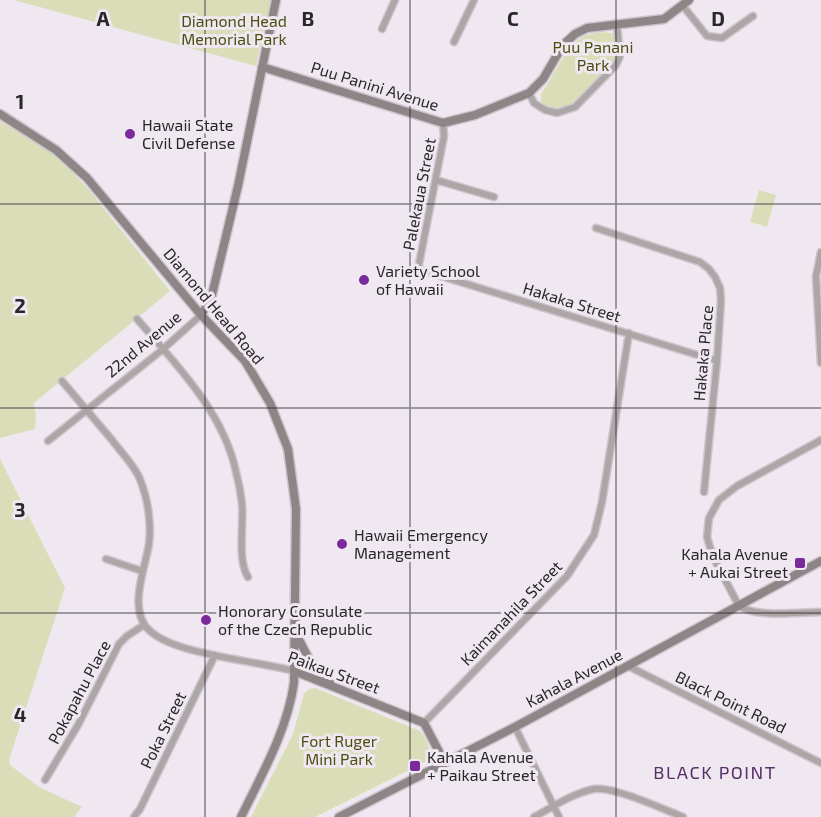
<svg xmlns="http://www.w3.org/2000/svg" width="821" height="817" font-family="'Exo 2',sans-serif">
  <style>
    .green { fill: #d9deb8 }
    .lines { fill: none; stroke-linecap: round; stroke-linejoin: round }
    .street-casing { stroke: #ccc5cd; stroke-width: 9 }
    .secondary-casing { stroke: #ccc5cd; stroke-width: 11 }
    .street { stroke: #aca6a7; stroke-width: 6 }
    .secondary { stroke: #8e8587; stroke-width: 8 }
    .grid { fill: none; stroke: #2a272b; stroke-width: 1.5; stroke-opacity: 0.55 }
    .poi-dot { fill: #7b2a9b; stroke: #efe8f1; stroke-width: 2 }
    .labels { text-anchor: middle; stroke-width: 6; stroke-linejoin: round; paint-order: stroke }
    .park-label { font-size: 16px; fill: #4b5011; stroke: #efe8f1 }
    .street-label { font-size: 16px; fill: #2a272b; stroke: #efe8f1 }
    .poi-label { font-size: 16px; fill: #2a272b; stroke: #efe8f1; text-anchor: start }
    .neighbourhood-label { font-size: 18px; letter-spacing: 1.5px; fill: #562f67; stroke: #efe8f1 }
    .grid-label { font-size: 20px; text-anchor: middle; font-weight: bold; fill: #2a272b; stroke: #efe8f1; stroke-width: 6; stroke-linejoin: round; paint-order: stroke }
  </style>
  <rect width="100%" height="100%" fill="#efe8f1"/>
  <path class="green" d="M14 0H271L256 66Z
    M600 32 613 33C618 42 617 54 615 63 607 72 598 79 590 87 578 99 559 120 541 103V94C553 78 565 48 581 38 587 34 593 34 600 32Z
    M0 121 41 145 70 169 89 190 170 291 34 403 36 416 35 429 0 438Z
    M759 190 776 195 767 227 750 222Z
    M0 459 65 588 9 760 10 765 39 787 82 807 74 817H0Z
    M315 688 420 731C428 740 433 752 425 762L315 817H251L293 734 304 694 309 689Z"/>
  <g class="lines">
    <defs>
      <path id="street" d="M683 6 707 36 722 38 753 16
        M382 29 395 0
        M454 42 474 0
        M529 93 534 103 545 110 557 113 575 107 616 65 620 56 617 25
        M443 123 444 136 418 269 717 361
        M436 180 494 197
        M596 228 700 262 709 269 715 277 720 288 721 300 717 361 704 492
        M821 252 816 276 821 363
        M137 319C176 364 224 413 236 472 239 483 241 494 242 504 244 525 237 560 248 577
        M62 381C79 401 95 420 112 440 121 452 133 464 139 477 144 489 148 504 149 517 150 525 150 536 149 544 145 569 127 611 150 631 176 655 258 661 294 671
        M821 440 737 486 719 500 709 518 707 537 713 557 739 606C757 618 799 612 821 612
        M48 441 162 350 201 315
        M106 559 142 571
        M628 666 821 763
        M424 723 567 576 594 535 602 502 629 333
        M515 727 559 817
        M45 780 78 725 119 644 127 636 144 625
        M134 817 140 809 215 655
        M534 817C553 807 573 793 594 789 613 786 663 809 683 817"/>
      <path id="secondary" d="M262 67 443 123 475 115 529 93 543 79 563 45 575 34 587 28 664 19 689 0
        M0 114 56 150 87 178 201 315 245 361 270 403 288 449 296 509 294 683C287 731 262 774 241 817
        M201 315 211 299 238 186 276 0
        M296 634 309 659 330 681
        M294 671 424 723 445 763
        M339 817 515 727 821 561"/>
    </defs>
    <use href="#street" class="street-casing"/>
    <use href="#secondary" class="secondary-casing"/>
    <use href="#street" class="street"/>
    <use href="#secondary" class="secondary"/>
  </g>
  <path class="grid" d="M205 0V817M410 0V817M616 0V817M0 204H821M0 408H821M0 613H821"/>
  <g class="poi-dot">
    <circle cx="130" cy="134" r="6"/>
    <circle cx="364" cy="280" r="6"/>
    <circle cx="342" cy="544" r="6"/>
    <rect x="794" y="557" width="12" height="12" rx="3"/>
    <circle cx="206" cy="620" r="6"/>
    <rect x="409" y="760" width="12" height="12" rx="3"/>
  </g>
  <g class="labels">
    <g class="park-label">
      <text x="234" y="27">Diamond Head<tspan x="234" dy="18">Memorial Park</tspan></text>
      <text x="593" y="53">Puu Panani<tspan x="593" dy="18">Park</tspan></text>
      <text x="339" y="747">Fort Ruger<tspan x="339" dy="18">Mini Park</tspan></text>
    </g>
    <g class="street-label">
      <text transform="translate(375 86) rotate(17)" y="6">Puu Panini Avenue</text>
      <text transform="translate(419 194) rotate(-79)" y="6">Palekaua Street</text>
      <text transform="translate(572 302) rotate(17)" y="6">Hakaka Street</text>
      <text transform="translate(214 306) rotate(50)" y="6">Diamond Head Road</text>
      <text transform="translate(143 344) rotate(-40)" y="6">22nd Avenue</text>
      <text transform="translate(703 353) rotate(-85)" y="6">Hakaka Place</text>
      <text transform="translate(511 613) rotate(-46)" y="6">Kaimanahila Street</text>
      <text transform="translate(334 672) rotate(20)" y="6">Paikau Street</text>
      <text transform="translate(574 678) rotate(-28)" y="6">Kahala Avenue</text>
      <text transform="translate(79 692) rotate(-62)" y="6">Pokapahu Place</text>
      <text transform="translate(731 702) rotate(26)" y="6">Black Point Road</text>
      <text transform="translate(163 730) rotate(-64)" y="6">Poka Street</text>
    </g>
    <g class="poi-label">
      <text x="142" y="131">Hawaii State<tspan x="142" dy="18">Civil Defense</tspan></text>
      <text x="376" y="277">Variety School<tspan x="376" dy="18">of Hawaii</tspan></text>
      <text x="354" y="541">Hawaii Emergency<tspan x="354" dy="18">Management</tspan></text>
      <text x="788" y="560" text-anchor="end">Kahala Avenue<tspan x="788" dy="18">+ Aukai Street</tspan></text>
      <text x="218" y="617">Honorary Consulate<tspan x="218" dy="18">of the Czech Republic</tspan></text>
      <text x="427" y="763">Kahala Avenue<tspan x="427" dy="18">+ Paikau Street</tspan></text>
    </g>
    <g class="neighbourhood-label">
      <text x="715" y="779">BLACK POINT</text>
    </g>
  </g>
  <g class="grid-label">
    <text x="103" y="26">A</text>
    <text x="308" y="26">B</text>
    <text x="513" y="26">C</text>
    <text x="718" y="26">D</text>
    <text x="20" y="109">1</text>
    <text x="20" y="313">2</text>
    <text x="20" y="517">3</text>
    <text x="20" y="722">4</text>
  </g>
</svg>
